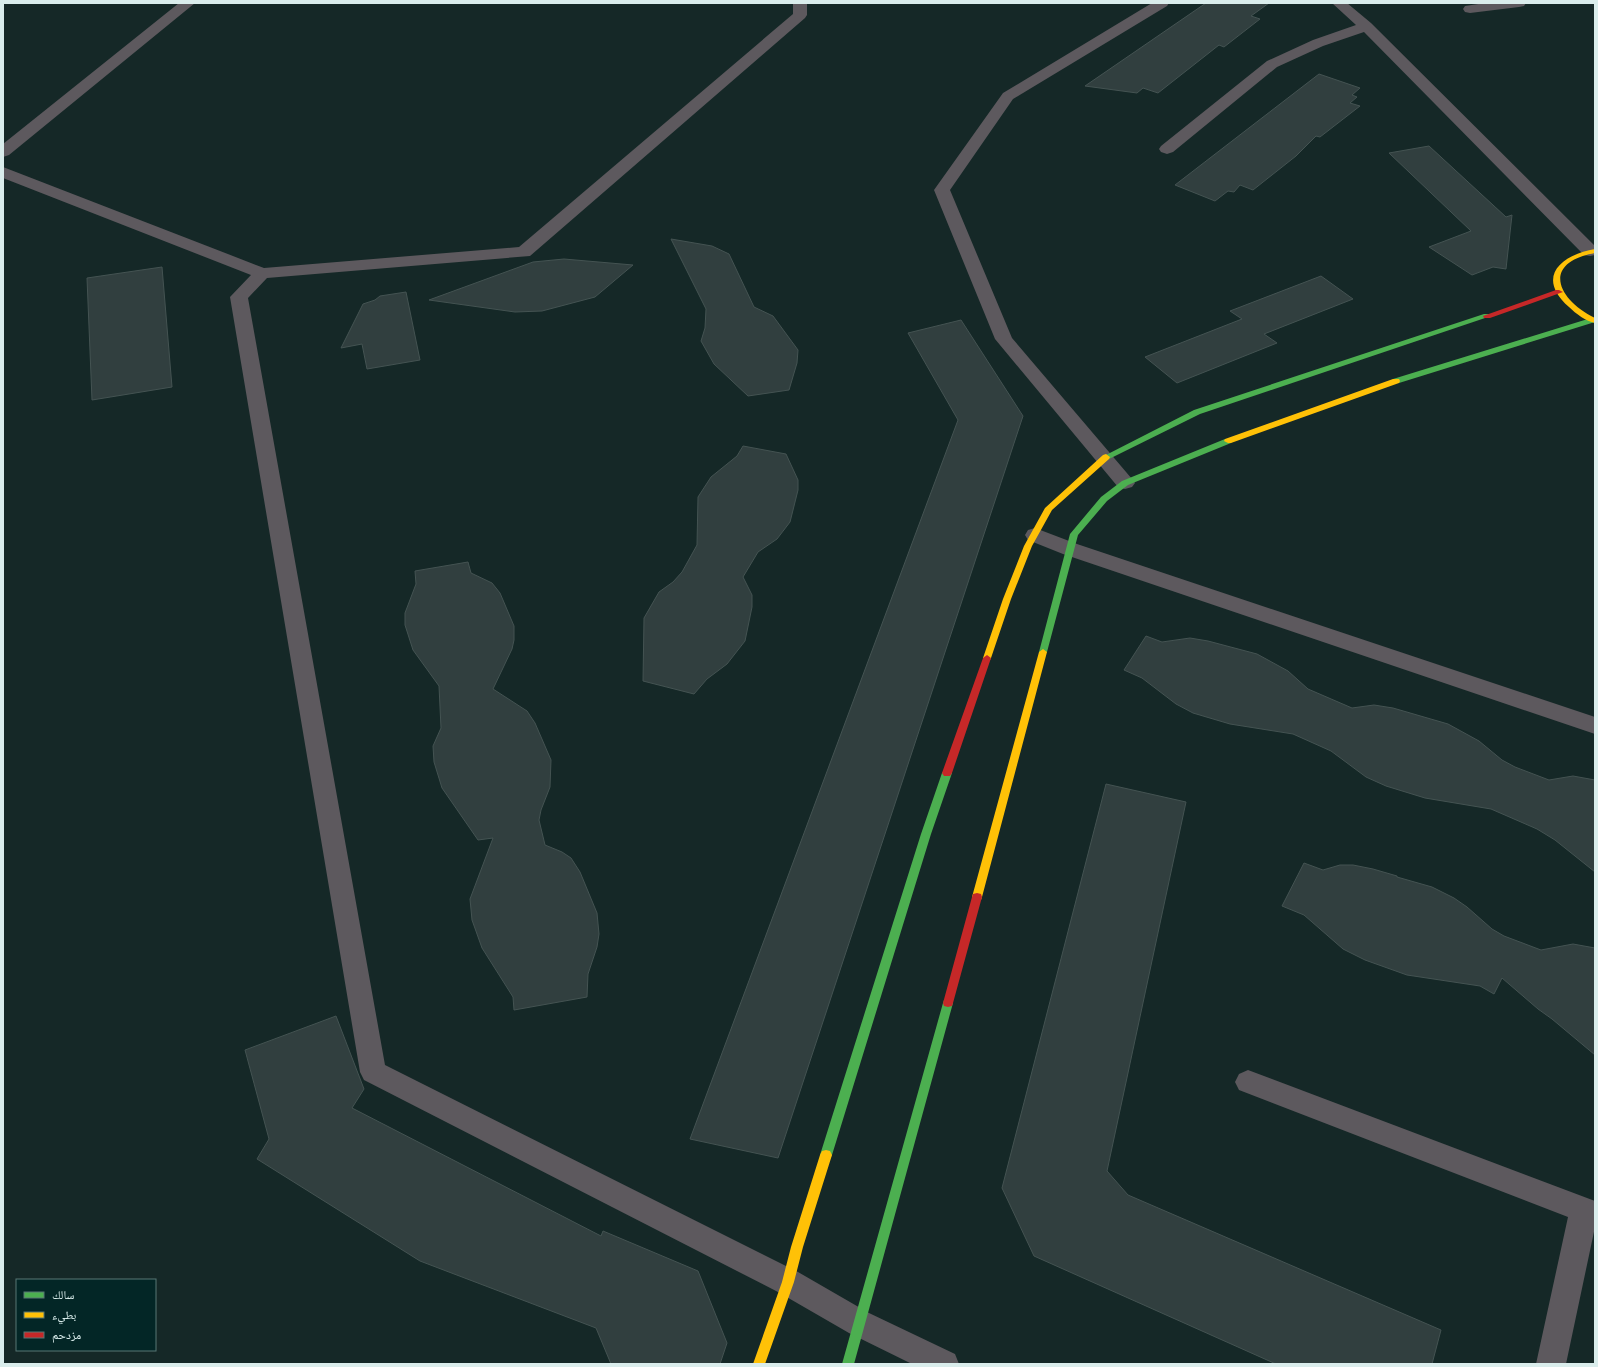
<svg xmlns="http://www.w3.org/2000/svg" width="1598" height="1367" font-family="Inter,'Noto Naskh Arabic',sans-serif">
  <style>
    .building { fill: #313f3f; stroke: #445352 }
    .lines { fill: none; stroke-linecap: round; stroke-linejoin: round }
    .street { fill: #5d595e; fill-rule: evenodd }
    .fast { fill: #4caf50; fill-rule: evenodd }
    .slow { fill: #ffc107; fill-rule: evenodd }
    .jam { fill: #c62828; fill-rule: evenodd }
  </style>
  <rect width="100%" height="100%" fill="#152827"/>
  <path class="building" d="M1206 3H1269L1251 16 1260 19 1224 47 1219 45 1158 93 1143 88 1137 93 1085 86Z
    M1319 74 1360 88 1352 95 1357 97 1350 103 1360 106 1320 137 1316 136 1296 156 1253 190 1240 185 1234 192 1228 191 1215 201 1175 185Z
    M1429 146 1506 217 1512 215 1506 269 1493 267 1472 275 1429 247 1471 231 1389 153Z
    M671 239 712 246 729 254 754 307 773 316 798 350 797 363 789 390 748 396 714 364 701 341 705 328 706 309Z
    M564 259 633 265 595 297 542 311 515 312 429 300 533 262Z
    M162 267 172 387 92 400 87 278Z
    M1321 276 1353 299 1264 334 1277 343 1177 383 1145 357 1242 319 1230 311Z
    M406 292 420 360 367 369 362 344 341 348 363 304 375 300 380 296Z
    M961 320 1023 416 778 1158 690 1139 958 420 908 333Z
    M743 446 786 454 798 480V490L790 522 777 539 758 552 743 577 752 595V607L745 641 727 664 707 679 694 694 643 681 644 618 659 592 673 582 682 572 697 545 698 497 711 477 737 456Z
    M468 562 471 573 492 583 500 593 514 626V640L512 649 493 689 527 711 535 723 551 760 550 787 541 810 539 820 545 845 562 852 571 858 580 872 597 913 599 934 597 947 588 974 587 997 514 1010 513 997 482 948 472 920 470 899 493 838 478 840 442 788 434 762 433 746 441 728 439 686 413 650 405 625V613L416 584 415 571Z
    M1146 636 1162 642 1190 638 1208 641 1257 654 1288 671 1308 689 1352 708 1374 705 1393 708 1448 724 1479 741 1502 760 1515 767 1549 780 1573 776 1595 780V872L1555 840 1537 829 1491 809 1425 798 1386 786 1366 777 1331 751 1293 734 1230 724 1193 713 1176 704 1142 678 1124 670Z
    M1106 784 1186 802 1107 1171 1128 1195 1441 1330 1432 1364H1276L1034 1256 1002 1188Z
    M1304 863 1323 870 1340 865H1353L1373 869 1397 876V877L1432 887 1454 898 1467 907 1492 929 1504 936 1541 950 1573 944 1595 948V1055L1552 1019 1538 1009 1502 978 1494 994 1480 986 1407 975 1365 960 1343 949 1304 915 1282 906Z
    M336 1016 364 1089 352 1108 601 1236 603 1231 698 1271 727 1343 720 1364H611L596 1328 420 1261 257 1159 269 1139 245 1050Z"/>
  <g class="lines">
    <path class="street" d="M179 3H195L9 155 3 157V144Z
      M793 3H807V15L805 18 530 256 267 278 248 298 385 1065 798 1272 869 1313 955 1354 959 1364H912L849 1333 778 1292 364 1080 360 1072 230 297 251 275 3 178V167L264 268 519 247 793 14Z
      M1152 3H1169L1167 6 1013 99 950 190 1012 338 1132 479 1135 483 1132 487 1125 489 1118 487 995 339 934 190 1003 93Z
      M1332 3H1347L1371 23 1595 246V255L1590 256 1584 255 1364 32 1323 46 1277 67 1173 152 1167 154 1161 152 1159 149 1161 146 1267 61 1313 40 1356 25Z
      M1485 3H1526L1524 6 1519 7 1470 13 1465 12 1463 9 1465 6Z
      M1035 528 1077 544 1595 717V734L1063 554 1028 540 1025 535 1028 530Z
      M1248 1070 1595 1201V1227L1566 1364H1536L1568 1217 1239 1090 1235 1082 1239 1074Z"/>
    <path class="fast" d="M1484 314H1490L1491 316 1200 414 1109 459 1106 460 1102 457 1194 410Z
      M1591 318H1595V322L1399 383H1393L1392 381 1393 379Z
      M1225 439H1228L1232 441 1231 443 1128 485 1107 501 1078 535 1047 652 1043 655 1040 654 1039 652 1070 534 1101 497 1122 481Z
      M947 769 950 770 952 773 931 834 832 1155 830 1159 826 1160 822 1159 820 1155 921 834 942 773 944 770Z
      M948 999 952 1000 953 1003 854 1364H842L943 1003 944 1000Z"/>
    <path class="slow" d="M1595 249V253C1541 263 1557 299 1595 318V323C1586 321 1576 314 1569 307 1535 277 1561 255 1595 249Z
      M1393 379H1399L1400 381 1399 383 1231 443H1228L1224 441 1225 439Z
      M1106 454 1110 457 1109 459 1052 510 1032 546 1011 599 991 658 990 660H984L983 658 1003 599 1024 546 1045 508 1103 455Z
      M1043 649 1047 652 982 897 981 900 977 901 973 900 972 897 1039 652Z
      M826 1150 830 1151 832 1155 803 1247 794 1282 765 1364H753L782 1282 791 1247 820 1155 822 1151Z"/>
    <path class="jam" d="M1556 290H1559L1563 292 1490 318H1484L1483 316Z
      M987 655 991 658 952 773 950 776H944L942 773 983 658Z
      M977 893 981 894 982 897 953 1003 952 1006 948 1007 944 1006 943 1003 972 897 973 894Z"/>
  </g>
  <rect width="1598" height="1367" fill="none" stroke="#daedec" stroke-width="8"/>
  <rect x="16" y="1279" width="140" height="72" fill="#032626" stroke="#597675"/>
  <rect x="24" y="1292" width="20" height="6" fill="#4caf50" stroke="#597675"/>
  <text x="52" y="1299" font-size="12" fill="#daedec">سالك</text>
  <rect x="24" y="1312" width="20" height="6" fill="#ffc107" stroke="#597675"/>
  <text x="52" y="1319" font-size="12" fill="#daedec">بطيء</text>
  <rect x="24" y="1332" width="20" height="6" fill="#c62828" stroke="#597675"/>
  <text x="52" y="1339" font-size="12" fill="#daedec">مزدحم</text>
</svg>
